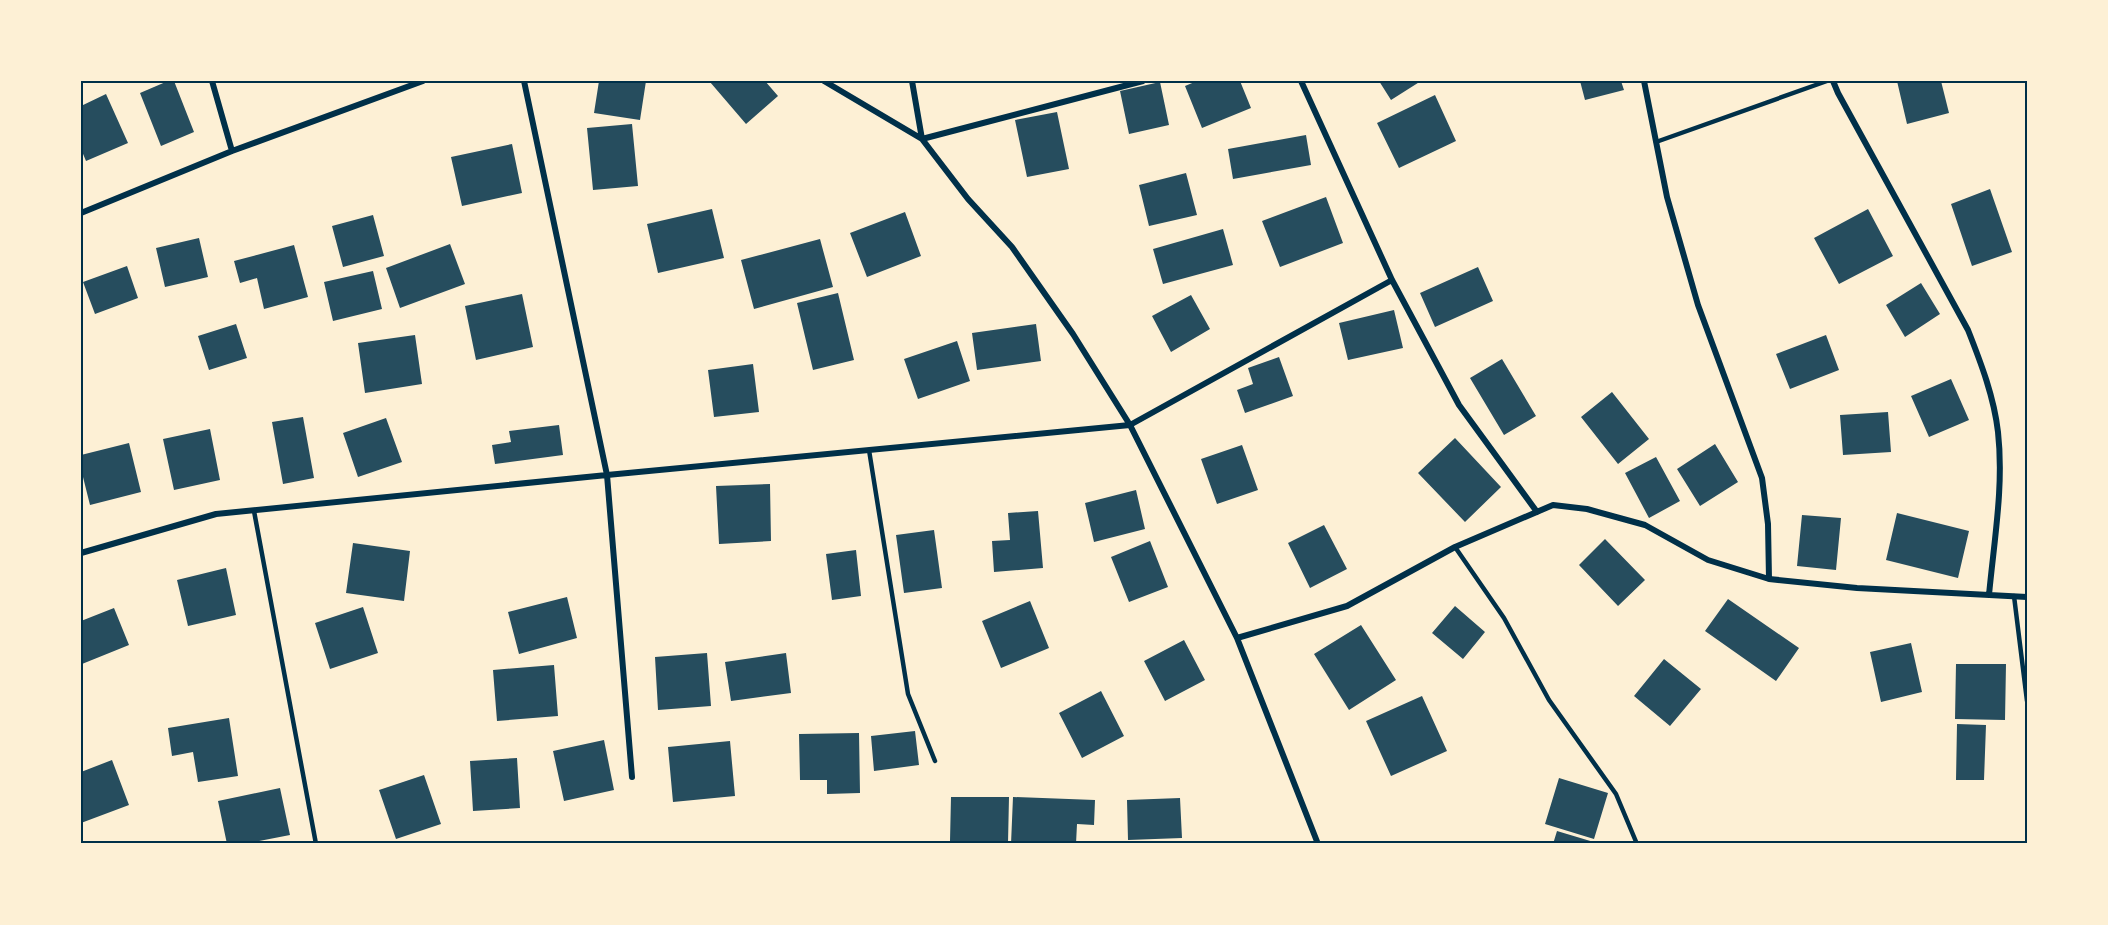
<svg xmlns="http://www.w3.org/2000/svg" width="2108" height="925" font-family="Overpass,sans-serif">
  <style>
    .building { fill: #264d5e }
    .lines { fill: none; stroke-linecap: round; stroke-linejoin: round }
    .service { stroke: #003049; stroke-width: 4.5 }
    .minor { stroke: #003049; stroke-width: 6 }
    .neatline { fill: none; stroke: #003049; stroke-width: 2 }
  </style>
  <rect width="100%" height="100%" fill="#fdf0d5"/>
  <path class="building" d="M168 81H174L194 132 161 146 140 93Z
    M599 81H646L640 120 594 113Z
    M711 81H765L778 96 746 124 710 82Z
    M1197 81H1240L1251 108 1202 128 1185 86Z
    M1379 81H1421L1391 100Z
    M1580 81H1621L1624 90 1585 100Z
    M1897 81H1941L1949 113 1907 124Z
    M1160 82 1169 125 1129 134 1120 91Z
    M106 94 128 143 86 161 81 149V106Z
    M1435 95 1456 141 1399 168 1377 123Z
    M1057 112 1069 169 1027 177 1015 120Z
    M632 124 638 186 593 190 587 128Z
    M1306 135 1311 165 1233 179 1228 149Z
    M512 144 522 193 462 206 451 157Z
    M1186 173 1197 215 1149 226 1139 185Z
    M1990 189 2012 252 1972 266 1951 204Z
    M1326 197 1343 243 1280 267 1262 221Z
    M712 209 724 258 658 273 647 224Z
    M1868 209 1893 256 1839 284 1814 238Z
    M905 212 921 256 867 277 850 233Z
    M373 215 384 256 343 267 332 226Z
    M1223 229 1233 265 1163 284 1153 249Z
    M199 238 208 277 165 287 156 248Z
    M820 239 833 287 754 309 741 260Z
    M450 244 465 284 400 308 386 268Z
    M294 245 308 297 264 309 257 278 240 283 234 261Z
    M127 266 138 298 95 314 83 282Z
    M1478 267 1493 301 1435 327 1420 293Z
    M373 271 382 309 333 321 324 282Z
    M1921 283 1940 314 1905 337 1886 305Z
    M838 293 854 360 813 370 797 303Z
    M522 294 533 347 476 360 465 306Z
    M1191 295 1210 329 1171 352 1152 316Z
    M1394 310 1403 348 1348 360 1339 323Z
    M236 324 247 358 209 370 198 336Z
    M1036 324 1041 361 977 370 972 333Z
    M415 335 422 384 365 393 358 343Z
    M1826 335 1839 370 1790 389 1776 354Z
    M957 341 970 381 918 399 904 359Z
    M1279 357 1293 396 1245 413 1237 390 1253 384 1248 368Z
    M1502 359 1536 416 1504 435 1470 378Z
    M753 364 759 412 714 417 708 370Z
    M1951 379 1969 420 1929 437 1911 396Z
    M1612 392 1649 439 1618 464 1581 417Z
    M1888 412 1891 452 1843 455 1840 415Z
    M303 417 314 478 283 484 272 422Z
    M386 418 402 462 358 477 343 433Z
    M559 425 563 455 495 464 492 445 511 442 509 431Z
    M210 429 220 480 174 490 163 439Z
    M1455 438 1501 487 1465 522 1418 473Z
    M129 443 141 492 90 505 81 469V455Z
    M1715 444 1738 482 1700 506 1677 469Z
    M1242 445 1258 490 1217 504 1201 459Z
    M1656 457 1680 501 1649 518 1625 473Z
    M770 484 771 541 719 544 716 486Z
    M1136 490 1145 529 1094 542 1085 503Z
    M1038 511 1043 568 994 572 992 541 1010 540 1008 513Z
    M1897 513 1969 531 1958 578 1886 560Z
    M1802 515 1841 518 1836 570 1797 566Z
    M1324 525 1347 569 1310 588 1288 543Z
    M934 530 942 588 904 593 896 535Z
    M1605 539 1645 580 1618 606 1579 565Z
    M1150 541 1168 587 1129 602 1111 557Z
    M353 543 410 551 404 601 346 593Z
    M856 550 861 596 832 600 826 554Z
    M226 568 236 615 188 626 177 580Z
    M567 597 577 638 519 654 508 612Z
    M1728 599 1799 648 1776 681 1705 631Z
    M1030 601 1049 648 1001 668 982 621Z
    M1455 606 1485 632 1463 659 1432 633Z
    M363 607 378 653 330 669 315 623Z
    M114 608 129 645 82 664 81 621Z
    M1361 625 1396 680 1349 710 1314 654Z
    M1184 640 1205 680 1165 701 1144 661Z
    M1911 643 1922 692 1881 702 1870 652Z
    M707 653 711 706 658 710 655 657Z
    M786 653 791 693 731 701 725 662Z
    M1664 659 1701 689 1670 726 1634 696Z
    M1956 664H2006L2005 720 1955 719Z
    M554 665 558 716 497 721 493 670Z
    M1101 691 1124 736 1082 758 1059 713Z
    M1422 696 1447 751 1391 776 1366 721Z
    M229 718 238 776 198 782 193 752 172 756 168 728Z
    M1957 724 1986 725 1984 780H1956Z
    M915 731 919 765 874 771 871 736Z
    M859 733 860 793 827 794V780H800L799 734Z
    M604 740 614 790 564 801 553 751Z
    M730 741 735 796 673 802 668 747Z
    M517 758 520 808 473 811 470 761Z
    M112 760 129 805 81 823V772Z
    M424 775 441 824 396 839 379 790Z
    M1559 778 1608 793 1594 839 1545 824Z
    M280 788 290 835 244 844H227L218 801Z
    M951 797H1009L1008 843 950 841Z
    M1013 797 1095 800 1094 825 1077 824 1076 844H1011Z
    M1180 798 1182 838 1128 840 1127 800Z
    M1557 831 1597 843V844H1553Z"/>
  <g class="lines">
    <path class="service" d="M1656 142 1827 81
      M869 450 908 694 935 761
      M254 511 316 844
      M1455 547 1504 618 1549 700 1616 794 1637 844
      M2014 596 2027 701"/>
    <path class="minor" d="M212 81 232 151
      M524 81 607 475 632 777
      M824 81 922 139 1143 81
      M912 81 922 139 968 199 1012 247 1073 334 1130 425 1237 638 1318 844
      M1301 81 1392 280 1459 405 1537 512
      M1644 81 1667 197 1698 305 1762 478 1768 524 1769 579
      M1833 81 1838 93 1968 330C1981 363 1994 397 1998 432 2004 486 1994 541 1989 595
      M81 213 232 151 423 81
      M81 553 216 514 607 475 1130 425 1392 280
      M1237 638 1347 606 1455 547 1553 505 1587 509 1645 525 1708 560 1769 579 1857 588 2027 597"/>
  </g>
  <rect width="2108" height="925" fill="none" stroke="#fdf0d5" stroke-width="165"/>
  <rect x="82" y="82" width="1944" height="760" class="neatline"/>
</svg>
